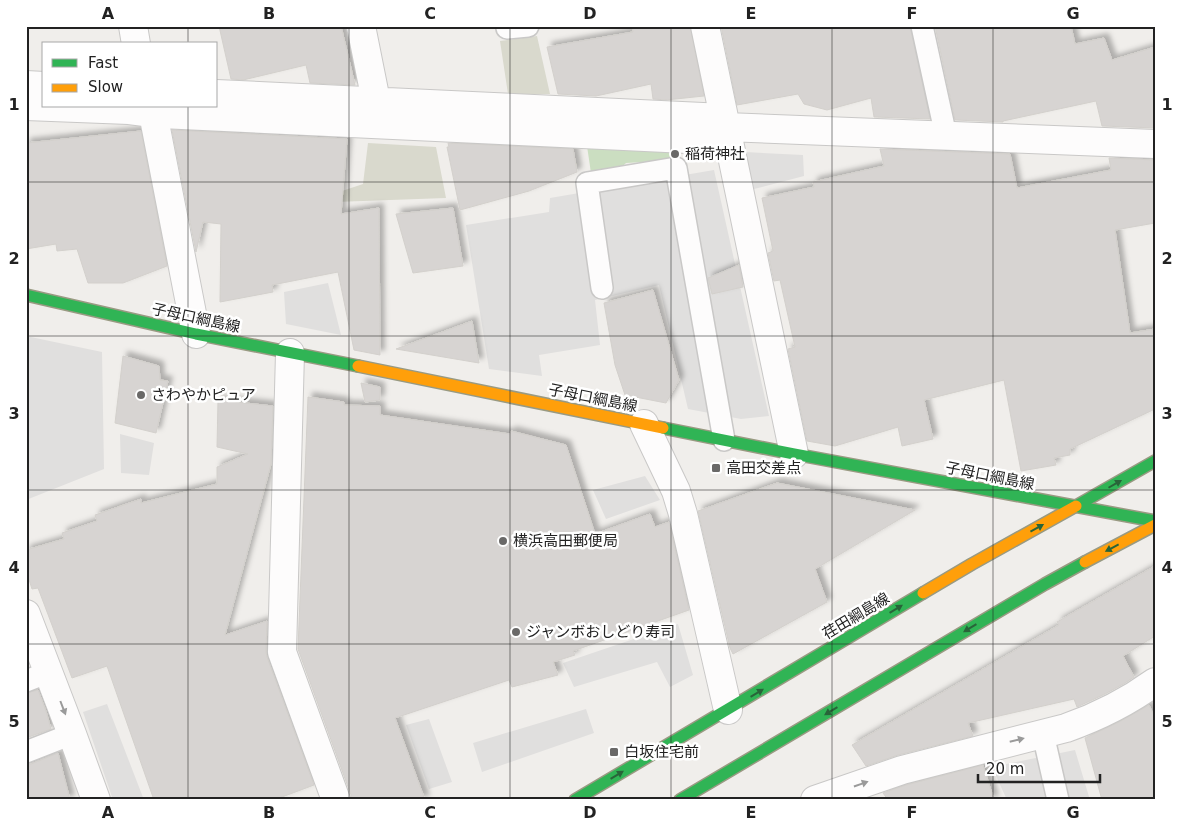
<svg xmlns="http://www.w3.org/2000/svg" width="1181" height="826" font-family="'DejaVu Sans','Noto Sans JP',sans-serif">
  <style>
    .construction { fill: #d9d9cd }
    .forest { fill: #cbdec1 }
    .parking { fill: #e0dfde }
    .building { fill: #d7d4d2; stroke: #d3d0cc; filter: url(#shadow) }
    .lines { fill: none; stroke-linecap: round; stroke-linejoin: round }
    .lane-casing { stroke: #c9c8c7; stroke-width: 24 }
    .street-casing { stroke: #c9c8c7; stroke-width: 30 }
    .fast-casing { stroke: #999a82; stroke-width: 14 }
    .slow-casing { stroke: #999a82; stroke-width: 14 }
    .lane { stroke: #fdfcfc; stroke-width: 21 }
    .street { stroke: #fdfcfc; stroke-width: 28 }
    .fast { stroke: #30b455; stroke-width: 11 }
    .slow { stroke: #ff9f0a; stroke-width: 11 }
    .oneway { fill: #286439 }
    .oneway2 { fill: #9a9a9a }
    .grid { fill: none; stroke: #222; stroke-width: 1; stroke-opacity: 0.55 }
    .poi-dot { fill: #6a6968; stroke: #fff; stroke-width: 2 }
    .labels { text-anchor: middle; stroke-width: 5; stroke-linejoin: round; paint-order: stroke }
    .poi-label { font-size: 15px; fill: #222; stroke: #fff; text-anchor: start }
    .street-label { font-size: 15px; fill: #222; stroke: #fff }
    .neatline { fill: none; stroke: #222; stroke-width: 2 }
    .grid-label { font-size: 16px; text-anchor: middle; font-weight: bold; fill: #222 }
  </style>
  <defs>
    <filter id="shadow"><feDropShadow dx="4.5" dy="-4.5" stdDeviation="2.5" flood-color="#0004"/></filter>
  </defs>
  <rect width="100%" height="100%" fill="#f0eeeb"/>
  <path class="construction" d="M537 36 550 94H508L500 41Z
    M368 143 436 147 446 198 335 202 339 192 363 184Z"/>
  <path class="forest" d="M587 146 678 149 674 160 626 163 613 175 591 173Z"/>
  <path class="parking" d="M745 152 803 155 804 176 754 189Z
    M714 170 769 416 741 419 688 409 659 285 595 300 600 345 539 355 542 376 489 369 466 225 549 212 550 198Z
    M328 283 341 335 286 324 284 292Z
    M26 336 102 352 104 469 26 500Z
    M120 434 154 443 149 475 121 473Z
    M645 476 660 500 606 519 593 490Z
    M678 624 693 675 670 687 657 662 574 687 563 663Z
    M107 704 144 800H113L83 712Z
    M586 709 594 733 482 772 473 743Z
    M429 719 452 782 429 789 406 725Z
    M1075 750 1090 800H1007L992 767Z"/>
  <path class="building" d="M219 26H341L355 85 310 83 306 65 243 80 231 79Z
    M632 26H690L704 96 666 100 653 99 651 84 596 96 558 94 547 47 633 32Z
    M721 26H910L930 119 874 117 871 98 827 110 804 104 798 94 737 105Z
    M935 26H1071L1075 44 1104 38 1112 60 1155 47V128L1102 126 1096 101 1003 121V122L955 120Z
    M172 130 347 139 341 214 379 208 380 355 354 350 338 272 272 285 273 292 220 302 221 224 203 222 196 252Z
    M141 131 167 266 123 283H88L77 249 57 251 56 244 26 249V143Z
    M448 143 573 149 577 172 529 191 460 210 447 147H449Z
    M880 149 1010 154 1017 188 1111 170 1109 158 1155 160V223L1115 230 1130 333 1155 329V409L1070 449V455L1054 458 1056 465 1021 471 1004 380 924 400 933 439 902 446 898 427 835 446 807 441 788 349 795 347 780 280 774 281 768 253 773 251 762 198 814 187 813 182 884 166Z
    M453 208 463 266 413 273 396 214Z
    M739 265 743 287 712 294 708 278Z
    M653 290 679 380 666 403 625 395 615 365 604 303Z
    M472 321 479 363 396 349Z
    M123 356 159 366 160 380 168 381 156 433 115 423Z
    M361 383 380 387V400L365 402Z
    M308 397 344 402V405L380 406V415L510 434 511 431 566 445 595 534 650 514 655 527 669 522 689 610 573 651 575 655 553 662 558 675 512 687 509 680 395 718 425 800H351V795L298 649Z
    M218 400 273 406 271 464 225 635 267 621 266 652 267 657 314 785 274 800H154L107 666 72 678 38 588 32 589 26 570V550L64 539 62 533 97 521 95 515 141 499V503L217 484V467L248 454 217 447Z
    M777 483 915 510 815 569 827 602 733 654 730 648 698 511Z
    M1155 566V636L1123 656 1134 677 1125 683 1105 694 1077 707 1074 699 968 723 973 736 898 755 866 766 852 745 1059 625 1057 622Z
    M38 690 46 711 51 729 26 738V693Z
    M1149 705 1155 718V800H1102L1085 738 1119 722Z
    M58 753 70 800H26V764H31Z
    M983 765 994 800H888L883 793 906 785Z"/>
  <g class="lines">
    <defs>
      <path id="lane" d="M922 26 946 136
        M507 28 528 26
        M602 288 587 183 676 168 724 440
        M26 681 49 672
        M1043 734 1058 800
        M26 752 72 734"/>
      <path id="street" d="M133 26 136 44
        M361 26 376 101
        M705 26 794 454
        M26 85 44 86
        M216 94 724 118
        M26 106 129 110 161 114 729 141
        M151 106 153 113 196 334
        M726 127 1155 144
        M290 353 282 652 336 800
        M644 424 676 491 683 514 728 710
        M26 614 72 734 96 800
        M815 800 902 770 1066 728C1100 716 1126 703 1155 682"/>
      <path id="fast" d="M26 295 196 334 358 366
        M663 428 794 454 1155 521
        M1076 506 1155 461
        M575 800 923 593
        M680 800 1045 584 1085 562"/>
      <path id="slow" d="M358 366 663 428
        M1085 562 1155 525
        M923 593 972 564 1076 506"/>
    </defs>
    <use href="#lane" class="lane-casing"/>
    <use href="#street" class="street-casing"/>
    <use href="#fast" class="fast-casing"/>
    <use href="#slow" class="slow-casing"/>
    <use href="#lane" class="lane"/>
    <use href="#street" class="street"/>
    <use href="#fast" class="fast"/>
    <use href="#slow" class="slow"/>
  </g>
  <defs><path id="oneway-solid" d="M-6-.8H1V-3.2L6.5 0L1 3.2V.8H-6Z" transform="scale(1.25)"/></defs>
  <g class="oneway">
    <use href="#oneway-solid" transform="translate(1115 484) rotate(-30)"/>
    <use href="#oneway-solid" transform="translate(1037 528) rotate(-29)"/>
    <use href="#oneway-solid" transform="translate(1112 548) rotate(152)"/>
    <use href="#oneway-solid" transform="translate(896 609) rotate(-31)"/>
    <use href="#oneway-solid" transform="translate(970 628) rotate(149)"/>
    <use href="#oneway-solid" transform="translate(757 693) rotate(-31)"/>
    <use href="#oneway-solid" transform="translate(831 711) rotate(149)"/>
    <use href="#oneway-solid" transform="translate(617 775) rotate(-31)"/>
  </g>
  <g class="oneway2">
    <use href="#oneway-solid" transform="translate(63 708) rotate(69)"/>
    <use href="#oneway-solid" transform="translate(1017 740) rotate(-14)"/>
    <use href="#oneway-solid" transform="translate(861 784) rotate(-19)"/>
  </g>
  <path class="grid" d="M188 26V44M349 26V800M510 26V800M671 26V800M832 26V800M993 26V800M188 106V800M26 182H1155M26 336H1155M26 490H1155M26 644H1155"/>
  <g class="poi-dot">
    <circle cx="675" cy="154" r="5"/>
    <circle cx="141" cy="395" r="5"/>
    <rect x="711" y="463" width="10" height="10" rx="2.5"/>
    <circle cx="503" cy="541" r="5"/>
    <circle cx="516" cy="632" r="5"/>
    <rect x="609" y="747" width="10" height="10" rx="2.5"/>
  </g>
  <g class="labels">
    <g class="poi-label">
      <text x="685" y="159">稲荷神社</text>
      <text x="151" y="400">さわやかピュア</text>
      <text x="726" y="473">高田交差点</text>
      <text x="513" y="546">横浜高田郵便局</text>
      <text x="526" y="637">ジャンボおしどり寿司</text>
      <text x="624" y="757">白坂住宅前</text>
    </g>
    <g class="street-label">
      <text transform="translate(196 318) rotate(12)" y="5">子母口綱島線</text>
      <text transform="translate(593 398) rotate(11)" y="5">子母口綱島線</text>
      <text transform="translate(990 476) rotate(11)" y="5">子母口綱島線</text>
      <text transform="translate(856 616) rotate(-31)" y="5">荏田綱島線</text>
    </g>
  </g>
  <rect width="1181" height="826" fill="none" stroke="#ffffff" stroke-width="55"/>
  <rect x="42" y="42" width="175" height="65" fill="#ffffff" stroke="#a7a7a7"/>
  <rect x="52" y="59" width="25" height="8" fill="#30b455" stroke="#a7a7a7"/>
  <text x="88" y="68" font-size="15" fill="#222222">Fast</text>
  <rect x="52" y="84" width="25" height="8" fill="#ff9f0a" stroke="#a7a7a7"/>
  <text x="88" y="92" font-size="15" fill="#222222">Slow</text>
  <path d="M978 774v8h122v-8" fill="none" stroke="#222222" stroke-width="2.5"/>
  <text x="986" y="774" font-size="15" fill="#222222" stroke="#ffffff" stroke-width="4" paint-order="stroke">20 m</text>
  <rect x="28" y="28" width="1126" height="770" class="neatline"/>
  <g class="grid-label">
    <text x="108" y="19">A</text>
    <text x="269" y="19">B</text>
    <text x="430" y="19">C</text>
    <text x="590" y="19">D</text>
    <text x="751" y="19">E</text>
    <text x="912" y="19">F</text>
    <text x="1073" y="19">G</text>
    <text x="14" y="110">1</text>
    <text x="1167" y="110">1</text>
    <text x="14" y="264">2</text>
    <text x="1167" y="264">2</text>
    <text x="14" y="419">3</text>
    <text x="1167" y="419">3</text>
    <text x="14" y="573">4</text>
    <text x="1167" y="573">4</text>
    <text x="14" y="727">5</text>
    <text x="1167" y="727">5</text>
    <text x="108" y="818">A</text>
    <text x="269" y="818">B</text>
    <text x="430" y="818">C</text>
    <text x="590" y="818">D</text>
    <text x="751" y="818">E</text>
    <text x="912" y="818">F</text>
    <text x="1073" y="818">G</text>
  </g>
</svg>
